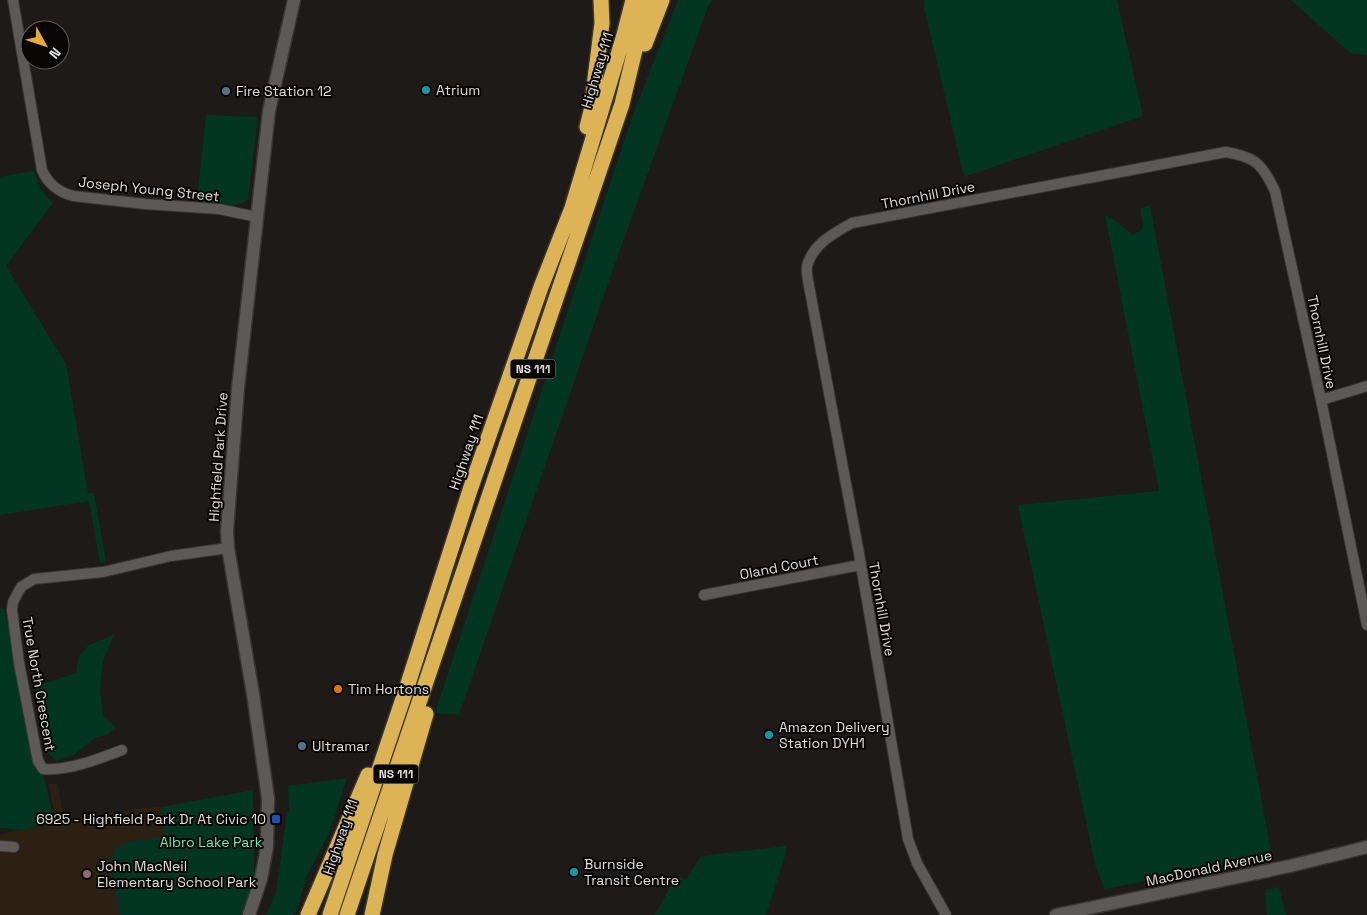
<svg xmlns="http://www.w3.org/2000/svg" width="1367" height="915" font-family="'Space Grotesk',sans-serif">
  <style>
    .education { fill: #2b2011 }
    .green { fill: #023623 }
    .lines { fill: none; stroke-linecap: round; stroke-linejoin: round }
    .minor-casing { stroke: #383534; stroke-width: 12 }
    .tertiary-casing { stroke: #383534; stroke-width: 15 }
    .motorway-casing { stroke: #383534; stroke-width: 18 }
    .minor { stroke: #5d5956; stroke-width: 10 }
    .tertiary { stroke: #5d5956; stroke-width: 12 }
    .motorway { stroke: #dcb456; stroke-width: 15 }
    .culture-dot { fill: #0f9aa8; stroke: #070605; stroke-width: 2 }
    .service-dot { fill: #5c6f8a; stroke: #070605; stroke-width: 2 }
    .food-dot { fill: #e8710a; stroke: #070605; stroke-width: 2 }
    .transit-dot { fill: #1a4fb4; stroke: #070605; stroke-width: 2 }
    .education-dot { fill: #8d6e63; stroke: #070605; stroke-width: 2 }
    .labels { text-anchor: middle; stroke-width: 4; stroke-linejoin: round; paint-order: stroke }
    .shield { fill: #070605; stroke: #a09d9c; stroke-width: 1 }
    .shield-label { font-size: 12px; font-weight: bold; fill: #e1dedc }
    .street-label { font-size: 14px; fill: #e1dedc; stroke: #070605 }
    .poi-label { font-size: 14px; fill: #e1dedc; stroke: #070605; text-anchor: start }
    .park-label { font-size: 14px; fill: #65efb6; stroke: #070605 }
  </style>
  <rect width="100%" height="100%" fill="#1e1a17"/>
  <path class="education" d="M49 784H58L64 822 141 808 161 807 181 915H0V834L56 823Z"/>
  <path class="green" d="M678 0H713L708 7 612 272 459 715 435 713 632 117Z
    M924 0H1117L1143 116 964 177 924 7Z
    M1291 0H1367V55L1350 53Z
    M206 115 258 117 248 200C232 211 214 204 197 201Z
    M34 171 41 190 53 203 6 266 66 364 88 493H94L106 562 100 563 89 501 0 515V177Z
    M1150 205 1272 856 1105 889 1096 868 1018 505 1159 491 1105 215 1120 224 1132 235 1143 229 1140 209Z
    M0 608 4 609 54 820 25 830 0 828Z
    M114 635 103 661 100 689 103 716 116 727 107 735 95 738 74 755 56 761 47 752 34 687 76 673 79 656 89 645Z
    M347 778 330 831 306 878 298 907 293 915H266L276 893 287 812 289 811 288 786Z
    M253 790 255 915H120L110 863 115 849 128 842 166 837 161 807Z
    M786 846V853L766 915H655L676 876 686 880 701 856Z
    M1279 887 1286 915H1267L1265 890Z"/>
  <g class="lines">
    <defs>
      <path id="minor" d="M13 0 42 170C48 184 58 192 73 196L145 204 219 209 257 217
        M1321 400 1367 386
        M704 595 860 565
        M122 750C99 759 68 771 43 769L38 761 19 663 12 610 13 602 21 587 34 579 103 572 171 556 228 548
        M0 846 14 847
        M946 915 917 863 908 839 858 548 809 286C808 280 806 272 807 266 813 244 834 233 852 223L1226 152C1256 157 1262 164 1275 191L1321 400 1367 625"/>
      <path id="tertiary" d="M249 915 261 879 267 847 268 798 253 694 228 548 227 531 238 388 269 111 294 0
        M1056 915 1290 866 1367 847"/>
      <path id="motorway" d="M645 44 662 0
        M587 127 591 111 602 23 601 0
        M308 915 368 775
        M330 915 407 687 470 490 541 287 572 208 624 35 633 0
        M347 915 622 104 647 0
        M372 915 385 855 426 714"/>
    </defs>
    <use href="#minor" class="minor-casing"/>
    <use href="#tertiary" class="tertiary-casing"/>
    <use href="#motorway" class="motorway-casing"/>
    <use href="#minor" class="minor"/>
    <use href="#tertiary" class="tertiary"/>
    <use href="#motorway" class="motorway"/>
  </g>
  <g class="culture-dot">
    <circle cx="426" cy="90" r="5"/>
    <circle cx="769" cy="735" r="5"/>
    <circle cx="574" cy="872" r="5"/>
  </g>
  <g class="service-dot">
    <circle cx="226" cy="91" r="5"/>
    <circle cx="302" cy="746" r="5"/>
  </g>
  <circle class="food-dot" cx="338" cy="689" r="5"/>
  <rect class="transit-dot" x="271" y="814" width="10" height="10" rx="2.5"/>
  <circle class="education-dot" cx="87" cy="874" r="5"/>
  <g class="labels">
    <g class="shield">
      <rect x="510.5" y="359.5" width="45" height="19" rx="4"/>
      <rect x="373.5" y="764.5" width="45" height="19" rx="4"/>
    </g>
    <g class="shield-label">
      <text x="533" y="373">NS 111</text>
      <text x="396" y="778">NS 111</text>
    </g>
    <g class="street-label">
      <text transform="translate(597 70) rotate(-73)" y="5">Highway 111</text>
      <text transform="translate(149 189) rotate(6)" y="5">Joseph Young Street</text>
      <text transform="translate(928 195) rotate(-11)" y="5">Thornhill Drive</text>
      <text transform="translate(1322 342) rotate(78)" y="5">Thornhill Drive</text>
      <text transform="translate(466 452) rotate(-71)" y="5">Highway 111</text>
      <text transform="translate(218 457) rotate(-86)" y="5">Highfield Park Drive</text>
      <text transform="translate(779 567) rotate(-11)" y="5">Oland Court</text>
      <text transform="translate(882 609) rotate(80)" y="5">Thornhill Drive</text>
      <text transform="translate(39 684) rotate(80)" y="5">True North Crescent</text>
      <text transform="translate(340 837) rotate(-71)" y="5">Highway 111</text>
      <text transform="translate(1209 868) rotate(-12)" y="5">MacDonald Avenue</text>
    </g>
    <g class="poi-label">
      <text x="436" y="95">Atrium</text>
      <text x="236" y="96">Fire Station 12</text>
      <text x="348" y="694">Tim Hortons</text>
      <text x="779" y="732">Amazon Delivery<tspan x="779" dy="16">Station DYH1</tspan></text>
      <text x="312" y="751">Ultramar</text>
      <text x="266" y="824" text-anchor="end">6925 - Highfield Park Dr At Civic 10</text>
      <text x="584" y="869">Burnside<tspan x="584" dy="16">Transit Centre</tspan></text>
      <text x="97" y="871">John MacNeil<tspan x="97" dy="16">Elementary School Park</tspan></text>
    </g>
    <g class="park-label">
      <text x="211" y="847">Albro Lake Park</text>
    </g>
  </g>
  <g transform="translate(45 45) rotate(130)"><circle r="24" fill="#070605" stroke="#5e5c5b"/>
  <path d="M0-4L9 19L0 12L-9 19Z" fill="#e8ab37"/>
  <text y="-8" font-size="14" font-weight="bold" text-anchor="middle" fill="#e1dedc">N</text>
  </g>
</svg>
